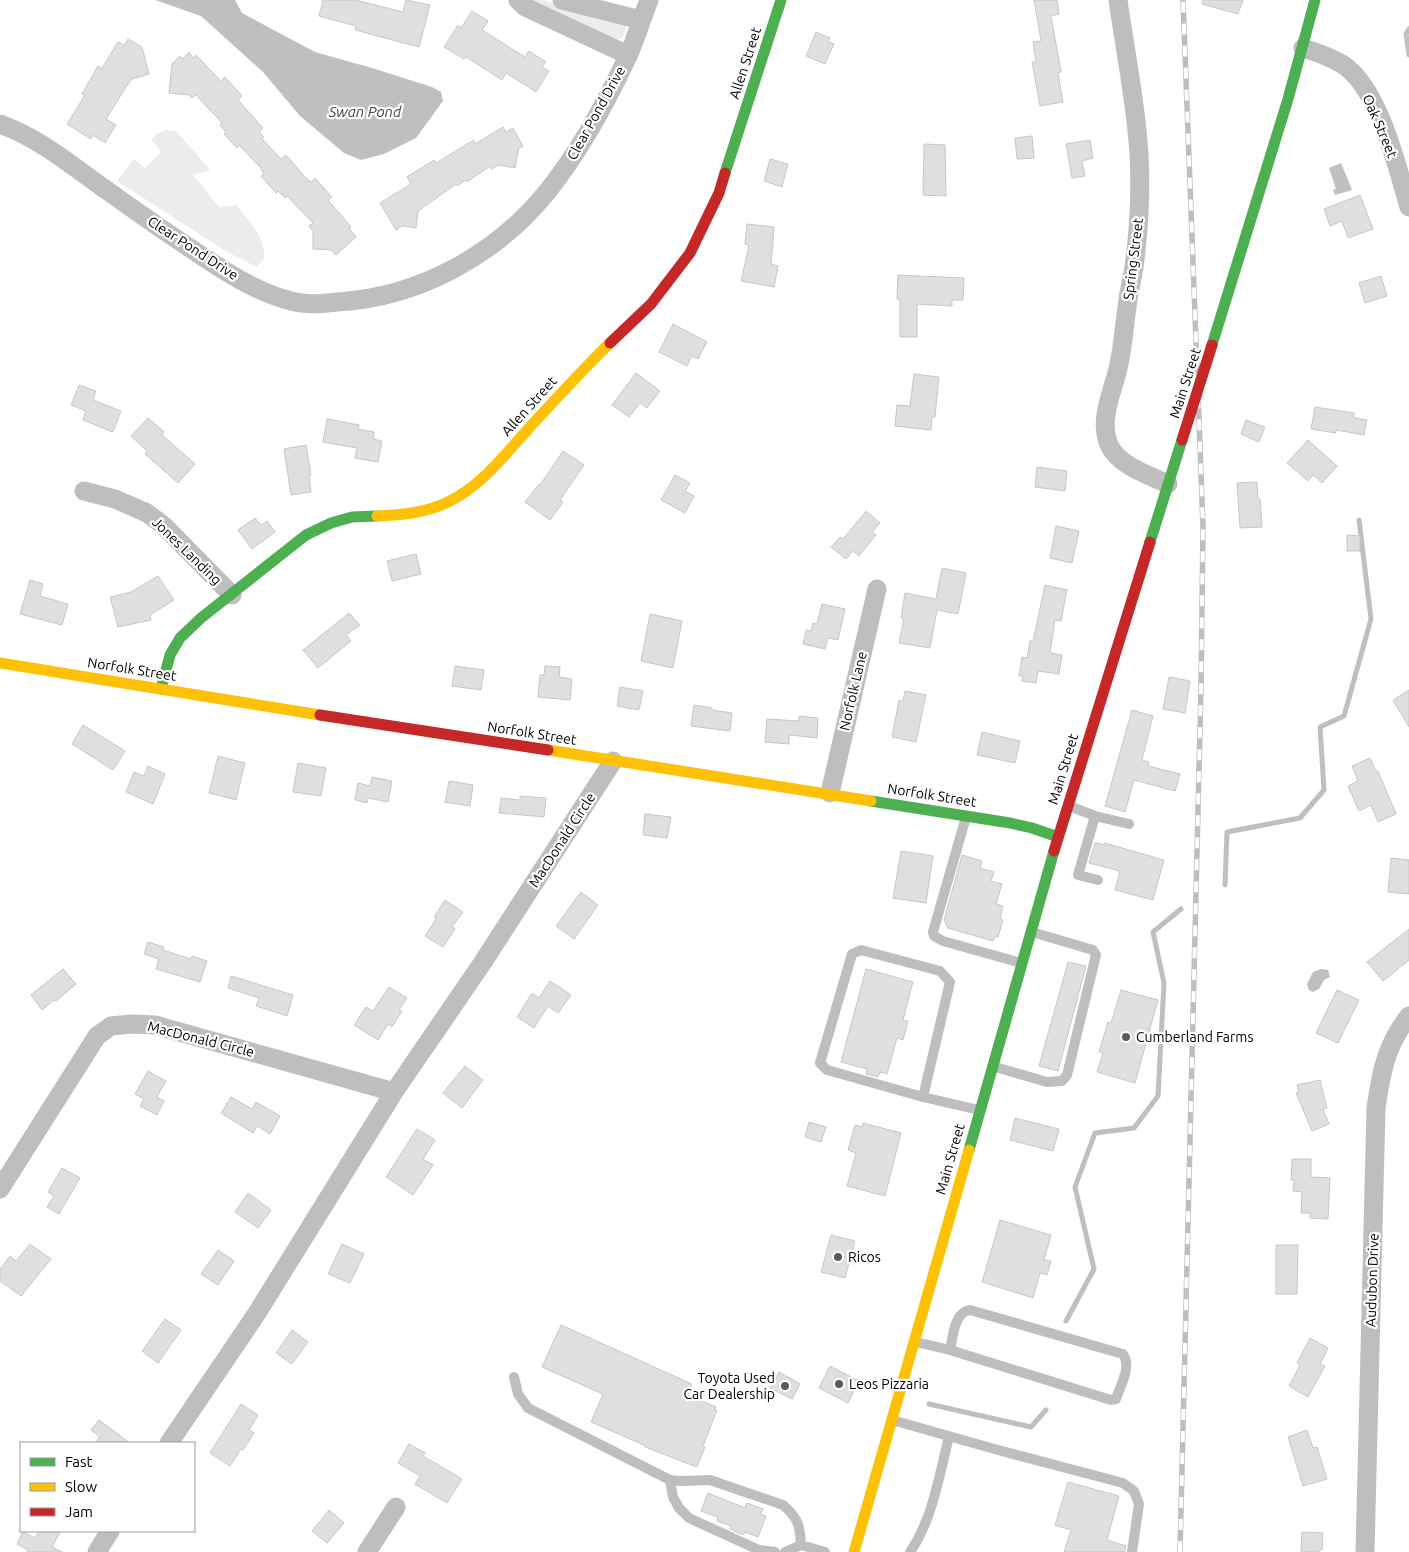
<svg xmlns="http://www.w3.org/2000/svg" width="1409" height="1552" font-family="Ubuntu,sans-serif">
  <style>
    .green { fill: #ececec }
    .water { fill: #bfbfbf }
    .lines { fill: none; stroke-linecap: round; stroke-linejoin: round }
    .stream { stroke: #bfbfbf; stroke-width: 5 }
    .building { fill: #dfdfdf; stroke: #c7c7c7 }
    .lane { stroke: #bebebe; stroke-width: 10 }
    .street { stroke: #bebebe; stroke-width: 19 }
    .fast { stroke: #4caf50; stroke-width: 11 }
    .slow { stroke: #ffc107; stroke-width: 11 }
    .jam { stroke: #c62828; stroke-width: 11 }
    .rail-casing { stroke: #bebebe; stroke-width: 5.5 }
    .rail { stroke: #fff; stroke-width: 4; stroke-dasharray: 11; stroke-linecap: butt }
    .jam-bridge { stroke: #c62828; stroke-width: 11 }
    .poi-dot { fill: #595959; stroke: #fff; stroke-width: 2 }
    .labels { text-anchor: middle; stroke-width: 4.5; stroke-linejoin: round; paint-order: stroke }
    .street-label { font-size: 14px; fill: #000; stroke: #fff }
    .poi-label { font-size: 14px; fill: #000; stroke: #fff; text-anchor: start }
    .water-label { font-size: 15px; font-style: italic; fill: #444; stroke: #fff }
  </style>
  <rect width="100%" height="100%" fill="#fff"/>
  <path class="green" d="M529 0H542L618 18 624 23 626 30 622 38 614 41Z
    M166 130 176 131 210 170 193 175 219 207 236 205C249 221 266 238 264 259L257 267 227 252 117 181 134 159 145 168 161 152 151 139 158 133Z"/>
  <path class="water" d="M155 0H235L242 13 315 52 372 68 432 87 441 92 443 101 416 138 384 154 361 160 344 153 300 116 263 72 201 16Z
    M1341 163 1352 190 1335 195 1333 190 1336 189 1329 168Z
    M1321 969 1328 970 1330 977 1324 980 1319 989 1313 992 1309 990 1307 984 1313 972Z"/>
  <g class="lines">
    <path class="stream" d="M1409 29 1406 34 1409 55
      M1225 885 1227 832 1300 818 1324 790 1320 727 1344 716 1371 619 1359 520
      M1066 1321 1094 1269 1075 1187 1095 1133 1134 1128 1158 1096 1164 983 1153 932 1181 909
      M929 1404 1031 1427 1046 1410"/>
  </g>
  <path class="building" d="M323 0H356L403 12 406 0 430 5 419 47 355 30 356 26 319 16Z
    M1034 0H1057L1059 14 1051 16 1061 72 1058 73 1063 102 1040 106 1032 62H1036L1033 42 1041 41Z
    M1203 0H1243L1238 14 1202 4Z
    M472 11 488 21 482 30 525 57 529 51 546 62 542 67 549 71 536 92 506 73 502 80 466 57 464 59 444 47 458 25 461 28Z
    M816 32 830 38 828 42 834 44 825 64 806 56Z
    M128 39 142 47 149 74 132 79 128 84 106 119 116 125 105 143 93 135 91 139 67 124 85 95 82 94 98 66 102 68 118 42 124 45Z
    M189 52 193 58 196 55 221 81 225 77 242 96 238 100 263 128 259 132 264 137 262 139 281 159 286 155 306 178 311 182 315 178 332 197 328 200 351 227 349 228 356 237 336 255 331 250 313 249V231L309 226 313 223 287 196 285 198 278 191 276 193 261 176 264 174 261 168 239 145 237 148 224 134 226 132 220 125 222 123 196 95 192 98 189 95 169 93 172 64 180 56 182 59Z
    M503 127 506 132 513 128 523 146 519 148 515 168 499 165 491 169 490 166 467 182 465 180 458 186 456 184 418 211 416 228 402 226 396 230 380 203 411 184 407 177 434 160 436 163 474 140 475 144Z
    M1032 136 1034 158 1017 159 1015 138Z
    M1090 140 1093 158 1082 161 1085 176 1072 178 1066 144Z
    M924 144 945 145 946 196 923 195Z
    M770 159 788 164 782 187 764 181Z
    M1360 195 1373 229 1348 238 1342 221 1330 226 1324 209Z
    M747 224 774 227 771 264 778 266 774 287 741 281 749 245 745 244Z
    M898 275 964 278 963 300H952V306L917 304V337H900V300L897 299Z
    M1381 276 1387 296 1365 303 1359 283Z
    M673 324 707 342 698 359 692 356 687 366 659 352Z
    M636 373 660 391 647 408 640 403 629 417 612 405Z
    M914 374 939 377 935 417H932L931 430 895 426 897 405 910 406Z
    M79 385 96 391 93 400 121 411 113 432 83 420 86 411 71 405Z
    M1315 407 1354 413V418L1367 420 1364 435 1336 430V433L1311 429Z
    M148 418 164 432 162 435 195 464 178 483 145 454 147 451 131 436Z
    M327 419 359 425 358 429 374 432 373 439 382 441 378 462 355 458 357 448 323 442Z
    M1246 420 1265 427 1259 442 1241 434Z
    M1308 440 1337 466 1322 483 1313 475 1308 481 1287 463Z
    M306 445 311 475H309L311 492 291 495 284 449Z
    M563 451 584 465 560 500 563 502 550 520 525 502 539 484 540 485Z
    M1037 467 1067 471 1065 491 1035 487Z
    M675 475 690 483 685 491 694 496 685 513 661 500Z
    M1257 482 1258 499H1260L1262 527 1240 528 1237 483Z
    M866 511 880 523 872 532 876 535 859 556 853 551 846 559 831 547 840 537 843 539Z
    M255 518 261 525 267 521 275 532 252 549 238 530Z
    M1056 526 1079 531 1072 563 1050 558Z
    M1347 535 1360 536V551H1347Z
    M416 554 421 574 392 581 387 561Z
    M942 568 966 573 958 614 937 610 930 648 899 643 904 618H901L905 593 936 599Z
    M158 576 174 600 150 615 151 620 118 627 110 597 131 592Z
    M30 580 43 584 40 596 68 604 62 625 20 614Z
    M1045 585 1067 590 1061 621 1055 620 1050 653 1062 655 1059 674 1038 671 1036 683 1022 681 1023 676H1019L1022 657 1027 658 1030 641H1033Z
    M822 604 845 609 838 640 828 638 825 649 803 644 806 630 811 631 813 623 817 624Z
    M349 613 360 625 346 635 351 641 318 668 303 650Z
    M650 614 682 621 673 668 641 661Z
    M455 666 484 670 481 690 452 686Z
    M545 666 560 667 559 677 572 679 570 700 538 697 540 675H544Z
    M1169 677 1190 681 1185 713 1163 709Z
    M620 687 643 691 639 710 617 706Z
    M1409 690V727L1393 700Z
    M905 691 926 695 916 742 892 737 899 700 903 701Z
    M694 705 712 708V710L732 713 730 731 691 726Z
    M1132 710 1153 716 1142 760 1149 762 1148 766 1180 774 1175 791 1134 780 1125 812 1105 806Z
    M799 716 818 718 817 738 789 735V744L765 742 767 719 799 721Z
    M83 725 125 751 113 770 72 744Z
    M982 732 1020 741 1015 763 977 755Z
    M218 756 245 763 236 800 209 793Z
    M1370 758 1376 771H1378L1396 814 1378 822 1371 805 1359 811 1348 786 1358 781 1352 766Z
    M298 763 326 768 321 796 293 792Z
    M148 766 165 774 153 804 126 792 134 772 144 776Z
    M372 777 392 781 388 802 368 798 367 803 355 800 358 783 370 786Z
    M449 781 473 785 470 806 445 802Z
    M520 796 546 798 544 817 499 813 501 798 520 800Z
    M645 814 671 817 667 838 643 835Z
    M1095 843 1105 845V843L1164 860 1153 900 1115 890 1120 871 1089 863Z
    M901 851 933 856 926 903 893 898Z
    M962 855 982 861 980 868 994 872 991 881 1002 884 996 904 1003 906 1000 918 1003 920 998 937 995 936 993 941 948 928 944 920Z
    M1391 858 1409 860V894L1388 892Z
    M581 892 598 905 574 939 556 926Z
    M445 900 463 912 452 927 455 929 443 947 425 936 436 919 434 917Z
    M1409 929V960L1383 981 1367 962Z
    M148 942 164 947 163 950 191 959 192 956 207 961 200 982 156 969 159 959 144 954Z
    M1068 962 1086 966 1058 1071 1039 1066Z
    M63 969 76 984 56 1001 54 1000 42 1010 31 995Z
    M866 969 913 982 903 1020 908 1021 903 1040 897 1038 887 1074 880 1072 878 1077 866 1074 867 1069 841 1062Z
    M231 976 293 995 287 1016 256 1006 259 998 228 988Z
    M550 981 571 995 558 1013 548 1006 534 1028 517 1017 532 993 539 998Z
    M389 987 407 998 399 1010 402 1011 392 1027 388 1024 378 1040 354 1025 366 1007 373 1011Z
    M1121 990 1158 1000 1135 1083 1097 1072 1103 1053 1099 1052 1108 1022 1111 1023Z
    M1337 990 1359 1000 1338 1043 1316 1033Z
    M465 1066 483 1080 462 1108 443 1093Z
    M148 1071 166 1081 157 1097 164 1101 157 1115 140 1106 144 1099 135 1094Z
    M1320 1080 1327 1108 1323 1109 1329 1124 1312 1131 1296 1093H1299L1297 1085Z
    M231 1097 252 1109 256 1102 280 1116 270 1134 257 1126 253 1133 221 1113Z
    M1015 1118 1059 1129 1053 1151 1010 1140Z
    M809 1122 826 1127 821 1142 805 1137Z
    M863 1123 901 1133 885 1196 847 1186 856 1153 848 1150 855 1125 862 1127Z
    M417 1129 435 1140 423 1159 433 1165 413 1195 386 1177Z
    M1292 1159H1311V1177L1330 1178 1328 1219 1310 1218V1213H1301L1302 1192 1293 1191 1294 1180H1291Z
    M62 1168 80 1178 59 1214 47 1207 54 1196 48 1192Z
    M248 1193 271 1210 258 1228 235 1212Z
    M1000 1220 1051 1235 1044 1260 1051 1261 1047 1275 1040 1273 1033 1298 982 1282Z
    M831 1235 855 1241 845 1278 821 1272Z
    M30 1244 51 1259 21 1296 0 1281V1269L10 1256 16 1261Z
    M342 1244 364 1254 350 1283 328 1274Z
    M1276 1245H1298L1297 1294H1276Z
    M218 1250 234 1261 218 1285 201 1274Z
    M165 1319 181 1330 158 1363 142 1351Z
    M561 1325 692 1384 688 1395 716 1407 714 1410H717L703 1446 705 1447 697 1467 645 1447 646 1446 591 1422 603 1394 542 1367Z
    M292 1330 308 1342 292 1364 276 1353Z
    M1310 1338 1328 1348 1320 1364 1325 1366 1308 1397 1289 1386 1300 1365 1297 1363Z
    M830 1366 859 1381 848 1403 819 1388Z
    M779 1372 800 1384 792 1399 770 1388Z
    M241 1404 258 1415 249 1430 254 1433 243 1450 241 1449 230 1466 210 1453Z
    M99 1420 130 1443H95L100 1437 91 1430Z
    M1307 1430 1313 1448 1317 1447 1327 1479 1303 1486 1288 1437Z
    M409 1444 425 1453 423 1456 462 1479 447 1503 415 1484 420 1476 398 1463Z
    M1068 1482 1119 1496 1107 1540 1126 1546 1125 1552H1064L1071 1530 1055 1525Z
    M708 1493 745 1508 747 1503 763 1509 760 1514 766 1516 758 1537 745 1532 743 1535 730 1529 731 1526 717 1521 718 1517 701 1511Z
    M329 1510 344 1523 327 1543 312 1531Z
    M39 1531H61L52 1547 62 1552H27L28 1550 17 1544 23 1532 35 1538Z
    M1302 1532 1323 1533 1322 1550H1319V1552H1301Z"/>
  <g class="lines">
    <path class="lane" d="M1069 806 1095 816 1078 875 1098 880
      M1095 816 1129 824
      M966 817 933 932 934 936 943 941 1021 963
      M995 1067 1047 1082 1062 1081 1067 1075 1096 955 1093 950 1032 932
      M923 1097 827 1070 820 1063 852 954 861 950 940 971 950 982 923 1097 979 1110
      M916 1342 950 1350 1111 1400 1116 1399C1120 1386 1132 1367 1123 1354L970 1310C954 1312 953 1337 950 1350
      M514 1377 518 1394 528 1408 670 1480 682 1481 710 1480 783 1505C798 1518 800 1525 801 1545
      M892 1420 998 1450 1123 1483 1134 1491 1139 1504 1132 1552
      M670 1480 673 1497 679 1508 689 1518 759 1550 775 1552
      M785 1552 801 1545 825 1552
      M910 1552C933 1519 939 1475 949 1437"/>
    <path class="street" d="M518 0 525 7 628 55
      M562 0 641 20
      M1118 0C1125 51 1136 102 1139 154 1141 191 1139 230 1134 267 1132 281 1128 294 1127 308 1124 327 1123 346 1119 364 1114 390 1098 418 1109 445 1119 466 1149 475 1168 484
      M1303 48C1316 52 1330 57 1342 64 1379 87 1397 167 1409 207
      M0 124C39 138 71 165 105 189 144 217 184 245 225 271 243 282 270 296 291 301 306 305 323 304 338 302 419 297 496 255 547 192 580 151 606 103 628 56 636 38 642 18 649 0
      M84 491 115 499 147 513 163 525 232 595
      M830 793 877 589
      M0 1189 97 1036 111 1026 132 1024 155 1025 394 1092
      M169 1443 257 1313 394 1092 483 962 613 761
      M97 1552 110 1531
      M367 1552 396 1507
      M1365 1552 1376 1108C1381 1073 1386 1045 1409 1016"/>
    <path class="fast" d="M725 173 781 0
      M1212 345 1288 99 1315 0
      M1150 542 1182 440
      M161 689 170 655 180 638 201 618 306 535 331 523 352 517 377 516
      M871 801 1010 823 1032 828 1058 837
      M969 1150 1054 851"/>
    <path class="slow" d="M377 516C401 515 426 513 448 502 481 486 505 455 529 428 556 399 582 370 610 343
      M0 663 320 715
      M548 750 871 801
      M854 1552 969 1150"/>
    <path class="jam" d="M610 343 651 304 690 253 719 193 725 173
      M320 715 548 750
      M1054 851 1150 542"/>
    <defs>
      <path id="rail" d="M1180 1552 1201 687 1203 526 1183 0"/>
    </defs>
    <use href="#rail" class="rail-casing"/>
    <use href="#rail" class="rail"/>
    <path class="jam-bridge" d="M1182 440 1212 345"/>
  </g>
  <g class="poi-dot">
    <circle cx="1126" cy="1037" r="5"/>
    <circle cx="838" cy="1257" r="5"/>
    <circle cx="839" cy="1384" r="5"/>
    <circle cx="785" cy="1386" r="5"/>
  </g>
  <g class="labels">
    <g class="street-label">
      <text transform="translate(745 63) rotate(-72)" y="5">Allen Street</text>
      <text transform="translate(596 113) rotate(-61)" y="5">Clear Pond Drive</text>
      <text transform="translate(1380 126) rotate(67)" y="5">Oak Street</text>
      <text transform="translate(193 248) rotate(33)" y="5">Clear Pond Drive</text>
      <text transform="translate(1133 259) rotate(-83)" y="5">Spring Street</text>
      <text transform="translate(1185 383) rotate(-72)" y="5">Main Street</text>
      <text transform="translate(529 406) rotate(-48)" y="5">Allen Street</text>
      <text transform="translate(187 551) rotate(44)" y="5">Jones Landing</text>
      <text transform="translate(132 669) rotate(9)" y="5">Norfolk Street</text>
      <text transform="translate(853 691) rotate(-77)" y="5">Norfolk Lane</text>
      <text transform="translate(532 733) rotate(9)" y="5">Norfolk Street</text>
      <text transform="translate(1063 769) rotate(-73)" y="5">Main Street</text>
      <text transform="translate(932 795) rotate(9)" y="5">Norfolk Street</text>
      <text transform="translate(562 840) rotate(-57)" y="5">MacDonald Circle</text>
      <text transform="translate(201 1039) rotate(14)" y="5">MacDonald Circle</text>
      <text transform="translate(950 1159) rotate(-74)" y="5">Main Street</text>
      <text transform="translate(1372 1280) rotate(-88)" y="5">Audubon Drive</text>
    </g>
    <g class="poi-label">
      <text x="1136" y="1042">Cumberland Farms</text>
      <text x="848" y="1262">Ricos</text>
      <text x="775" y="1383" text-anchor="end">Toyota Used<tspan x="775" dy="16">Car Dealership</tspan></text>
      <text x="849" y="1389">Leos Pizzaria</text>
    </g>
    <g class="water-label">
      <text x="365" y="117">Swan Pond</text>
    </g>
  </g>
  <rect x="20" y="1442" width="175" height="90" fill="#ffffff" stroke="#999999"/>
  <rect x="30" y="1458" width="25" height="8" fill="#4caf50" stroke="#999999"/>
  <text x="65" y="1467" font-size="15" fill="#000000">Fast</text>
  <rect x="30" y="1483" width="25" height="8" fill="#ffc107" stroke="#999999"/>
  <text x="65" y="1492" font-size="15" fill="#000000">Slow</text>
  <rect x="30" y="1508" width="25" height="8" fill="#c62828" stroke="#999999"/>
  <text x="65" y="1517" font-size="15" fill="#000000">Jam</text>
</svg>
